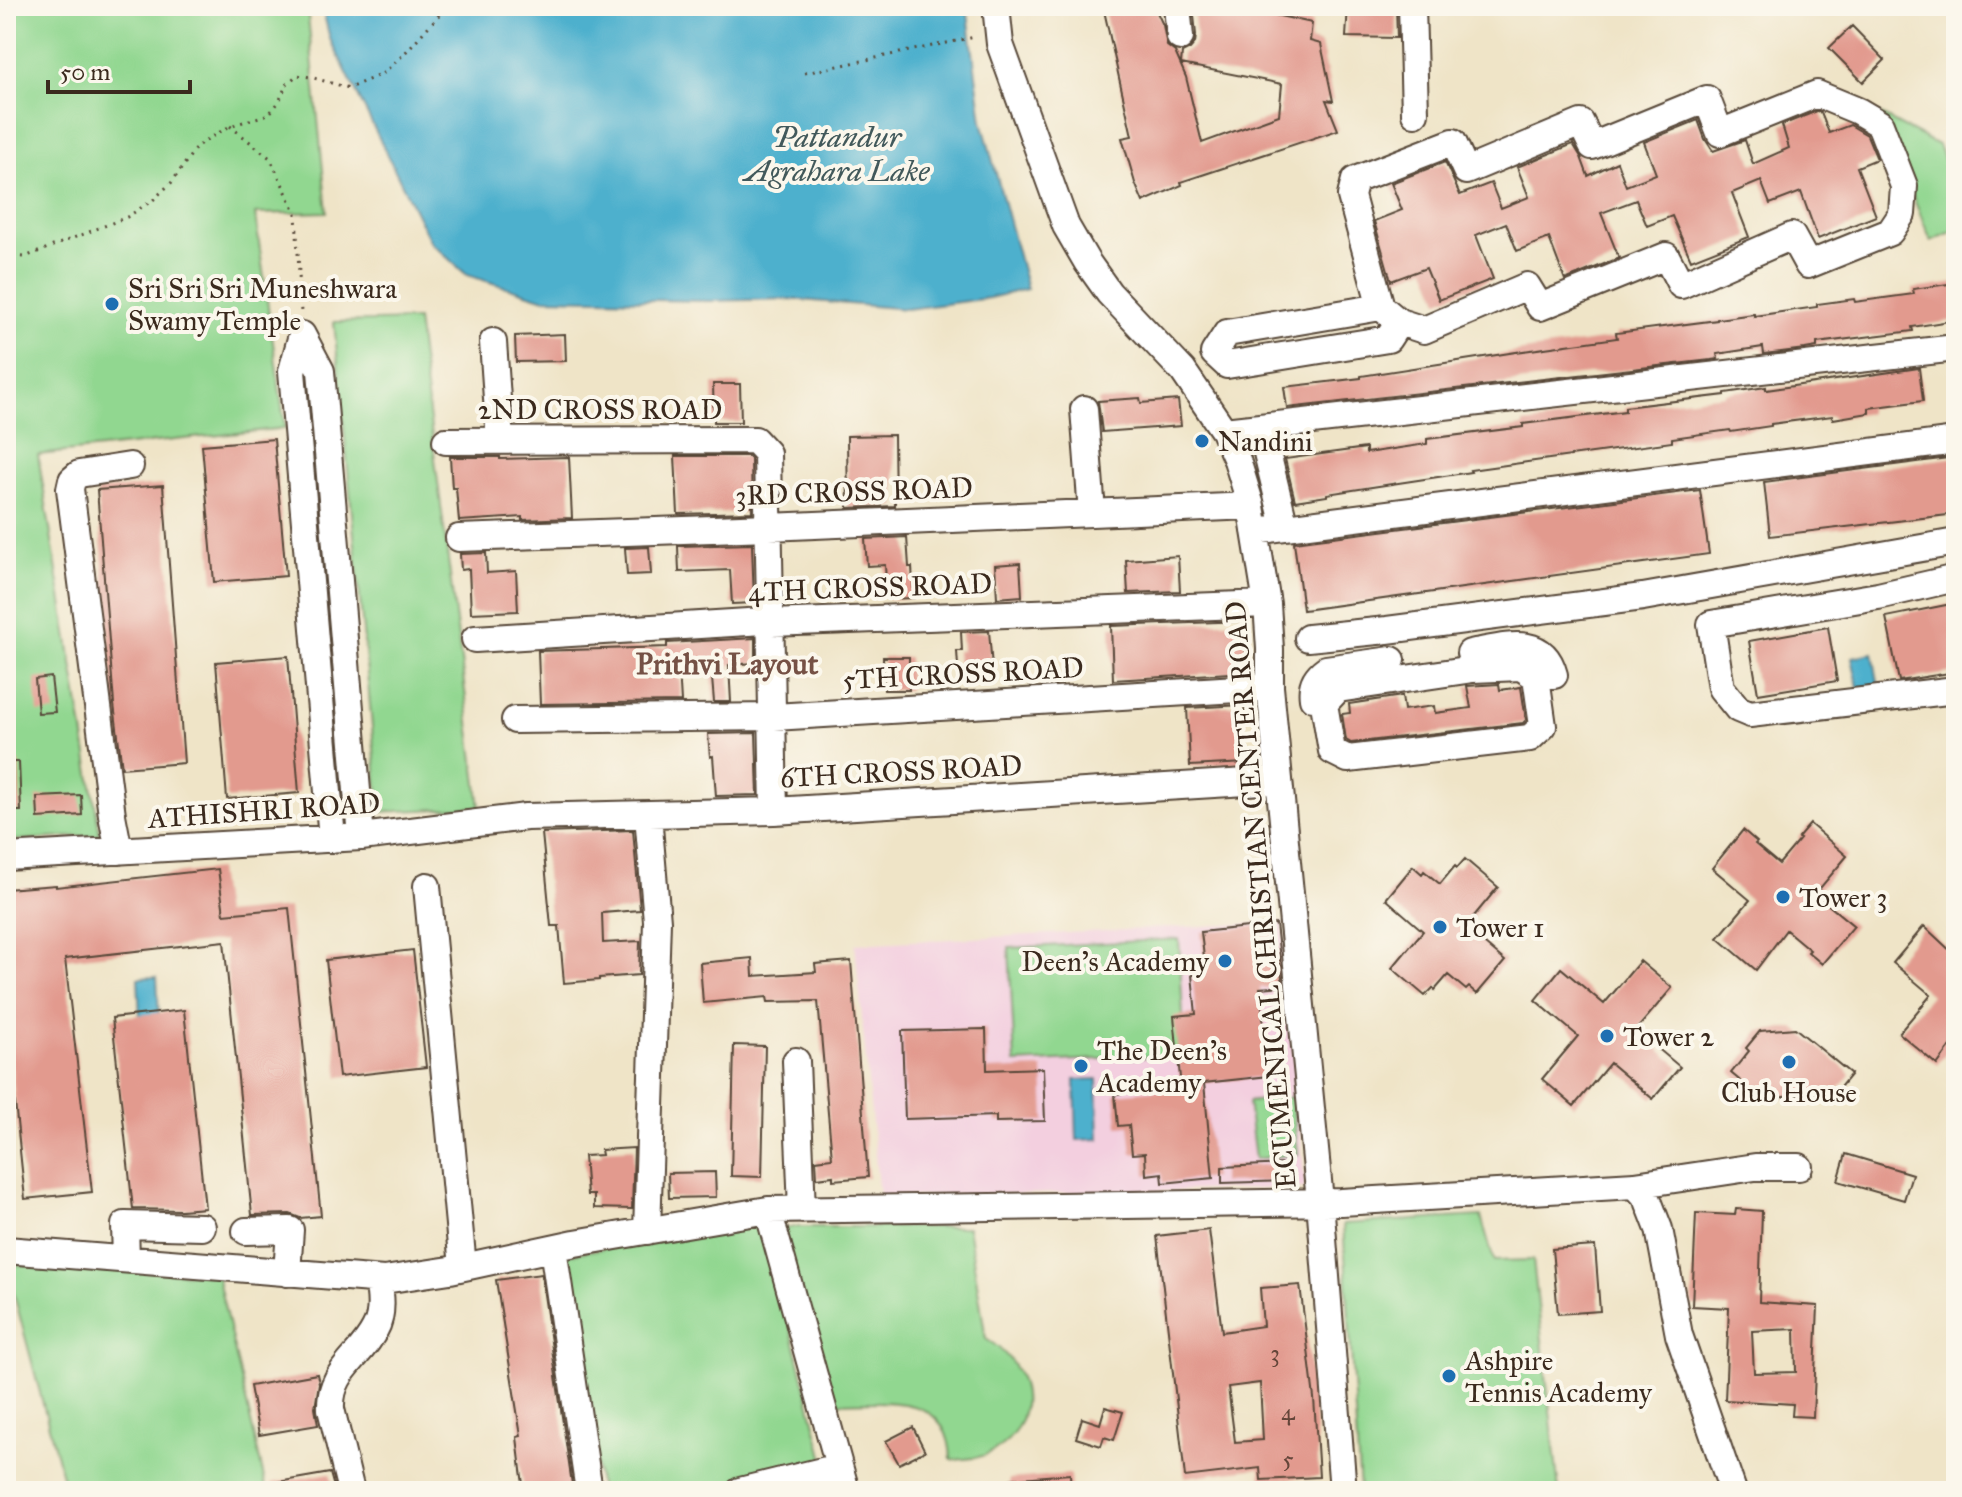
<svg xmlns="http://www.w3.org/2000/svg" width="1962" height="1497" font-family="'IM FELL Great Primer',serif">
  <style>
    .built { fill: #f3cfdf }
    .green { fill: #91d790; stroke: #668057; stroke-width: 2 }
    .water { fill: #4eb0cd; stroke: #446d76; stroke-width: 2 }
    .building { fill: #e29a8e; fill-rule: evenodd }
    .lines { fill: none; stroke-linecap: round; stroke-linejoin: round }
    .minor-casing { stroke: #564637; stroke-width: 30 }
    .path { stroke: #564637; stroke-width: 3; stroke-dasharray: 2 6; stroke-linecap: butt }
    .minor { stroke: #fff; stroke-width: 26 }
    .poi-dot { fill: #1f6fb2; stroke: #fbf7ec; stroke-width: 3 }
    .labels { text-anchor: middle; stroke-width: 8; stroke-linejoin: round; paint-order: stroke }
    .number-label { font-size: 24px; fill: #65463a }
    .poi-label { font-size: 28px; fill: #3b2a1e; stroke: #fbf7ec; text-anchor: start }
    .street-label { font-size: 28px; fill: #3b2a1e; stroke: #fbf7ec }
    .water-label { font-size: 30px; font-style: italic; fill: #42595b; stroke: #fbf7ec }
    .neighbourhood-label { font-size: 30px; font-weight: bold; fill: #755145; stroke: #fbf7ec }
  </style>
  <rect width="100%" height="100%" fill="#fbf7ec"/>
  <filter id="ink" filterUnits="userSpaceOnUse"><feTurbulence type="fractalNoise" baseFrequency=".0125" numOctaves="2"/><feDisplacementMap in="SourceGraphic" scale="16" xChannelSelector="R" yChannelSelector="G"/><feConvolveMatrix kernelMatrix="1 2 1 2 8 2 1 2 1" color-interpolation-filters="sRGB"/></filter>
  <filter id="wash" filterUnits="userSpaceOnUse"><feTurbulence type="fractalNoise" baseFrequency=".006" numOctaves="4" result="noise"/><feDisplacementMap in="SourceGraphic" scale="32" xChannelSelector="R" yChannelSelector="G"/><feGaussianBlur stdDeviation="1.8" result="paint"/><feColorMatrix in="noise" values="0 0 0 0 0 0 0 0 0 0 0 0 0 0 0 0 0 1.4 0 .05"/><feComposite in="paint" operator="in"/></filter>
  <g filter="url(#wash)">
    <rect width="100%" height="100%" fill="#efe4c7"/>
    <path class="built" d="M1283 922 1305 1188 879 1197 855 944Z"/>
    <path class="green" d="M6 6H307L327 212 255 214 285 428 38 455 100 835 6 841Z
      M1879 114 1938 145 1956 190V230L1931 241Z
      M417 320 480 807 380 812 334 322Z
      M1179 939 1185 1055 1015 1063 1009 948Z
      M1292 1097 1298 1154 1255 1159 1248 1102Z
      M1481 1216 1494 1261 1533 1260 1559 1491H1360L1343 1224Z
      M763 1220 824 1460 707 1491H600L566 1255Z
      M783 1227H968L986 1339C1030 1364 1041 1424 993 1451 980 1459 965 1459 951 1460 949 1389 881 1403 830 1403Z
      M6 1264 217 1275 267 1491H66Z"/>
    <path class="water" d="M322 6H967L982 121 1027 289 989 298 907 309 790 299 709 301 542 298 467 275 431 243 330 39Z
      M1873 653 1879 688 1859 692 1852 657Z
      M157 977 159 1018 140 1019 138 978Z
      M1097 1079 1099 1139 1077 1140 1075 1080Z"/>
    <g id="blocks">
      <path class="building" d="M1103 6H1154L1163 25 1167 46 1175 52 1186 77 1202 143 1279 115 1282 84 1181 64 1182 53 1190 49 1195 43 1196 35 1193 6H1234L1312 23 1310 41 1321 44 1333 101 1326 100 1338 130 1181 182 1182 185 1143 202 1135 183 1122 138 1132 136Z
        M1348 6H1396L1397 38 1346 37Z
        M1852 26 1885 60 1863 82 1829 48Z
        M1817 111 1821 113 1829 133 1850 125 1867 135 1877 159 1857 167 1876 216 1818 239 1801 192 1770 204 1761 181 1732 193 1749 237 1691 260 1672 216 1647 226 1636 200 1601 213 1619 258 1565 280 1549 238 1517 251 1506 223 1476 235 1493 279 1439 300 1426 268 1391 281 1374 221 1402 210 1391 183 1445 162 1460 195 1491 183 1501 208 1529 197 1517 167 1573 144 1581 157 1588 176 1617 162 1626 186 1656 174 1644 142 1698 120 1705 139 1713 151 1745 140 1753 164 1789 148 1782 125Z
        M1956 283V320L1912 327 1913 331 1817 343V347L1805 349 1764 354 1763 347 1717 354 1718 359 1711 360 1287 408 1284 387 1361 378V376L1516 352 1617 338 1616 333 1717 320V319L1754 314V316L1817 307V304L1854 299 1855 302 1914 294 1913 289Z
        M565 334 566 361 516 362 515 336Z
        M1919 368 1923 401 1869 408V413L1833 419 1832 416 1771 424V426L1731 432 1730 430 1672 438V442L1470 470 1471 472 1372 487 1327 494V496L1295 501 1285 459 1366 448V453L1427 444V439L1523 427V424L1625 411V407L1725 395V393L1766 387V390Z
        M713 384H740L741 422H714Z
        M1140 398 1141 403 1178 400 1181 426 1102 432 1098 401Z
        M894 435 895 506 848 508 847 436Z
        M274 439 286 576 214 582 202 445Z
        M675 456H748L751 459 752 512 678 514Z
        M450 457H500V459L569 457 572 518 522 520V517L459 521 456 488H452Z
        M1956 457V514L1770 536 1764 482Z
        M163 485 184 763 122 768 114 704 97 490Z
        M1700 490 1709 554 1303 610 1294 542Z
        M907 537 909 567H912L914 598 887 599 885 565 867 566 865 539Z
        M752 544 754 603 732 604 730 570 679 572 678 546Z
        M649 547 651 574 627 575 625 548Z
        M486 553 487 573 516 571 518 611 471 613 469 569 461 570 460 554Z
        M1178 556 1180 591 1128 593 1126 560Z
        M1020 563 1022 596 997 598 995 565Z
        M1956 603V672L1899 681 1886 617Z
        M1244 621 1247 672 1113 680 1111 626Z
        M1828 627 1837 681 1758 694 1749 641Z
        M989 631 993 680 959 682 957 651H962L961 632Z
        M755 638V663L729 665 731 702H714L711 666 679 668 681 702 540 704 538 651 667 647V643Z
        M288 656 299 793 227 799 216 662Z
        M883 657H909V690H884Z
        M51 677 55 712 38 713 35 679Z
        M1499 684 1500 690 1521 687 1526 720 1523 723 1351 743 1346 740 1342 714 1350 713 1349 704 1402 696 1404 710 1434 706 1435 713 1471 708 1467 686Z
        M1244 705 1246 763 1190 766 1187 708Z
        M756 733 758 795 716 796 713 756 710 757 708 734Z
        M6 762H19L21 811H6Z
        M81 795 82 815 38 818 37 797Z
        M1810 824 1847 856 1815 894 1854 926 1822 964 1808 952 1810 950 1786 930 1756 970 1718 938 1750 900 1712 868 1743 830 1757 842 1755 844 1779 864 1800 839 1798 838Z
        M633 830 640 910 602 913 603 943 640 941 639 975 599 978V980L564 983 559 926H551L542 833Z
        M1465 859 1498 887 1465 927 1505 961 1477 994 1469 987 1466 990 1448 975 1435 990 1433 988 1425 996 1392 968 1423 931 1386 899 1413 866 1422 874 1424 871 1440 884 1455 866 1457 868Z
        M218 869 224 914 289 908 321 1216 300 1218 290 1214 252 1215 224 941 65 959 92 1192 25 1199 6 1015V889L56 885V887Z
        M1276 924 1283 986 1260 988 1269 1076 1204 1083 1213 1178 1163 1183 1162 1173 1146 1175 1145 1153 1132 1154 1129 1125 1118 1126 1115 1094 1181 1088 1174 1016 1196 1014 1192 975 1206 974 1201 932Z
        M1924 926 1956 956V1039L1937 1065 1899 1033 1931 995 1893 963Z
        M413 950 426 1067 339 1077 326 960Z
        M752 958 753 976 816 972 815 964 851 961 868 1177 833 1180V1176L817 1178 816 1160 832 1158 818 1001 768 1002 767 997 703 1003 700 963Z
        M1640 961 1672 988 1636 1030 1680 1067 1653 1099 1610 1063 1574 1106 1542 1079 1578 1036 1535 1000 1561 968 1604 1004Z
        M184 1010 205 1208 181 1210 133 1209 112 1018Z
        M1795 1028 1851 1074 1836 1092 1762 1099 1731 1073 1749 1051 1746 1048 1760 1031Z
        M986 1029 987 1070 1043 1068 1045 1121 996 1122V1116L905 1119 902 1031Z
        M734 1045 765 1046 762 1177 731 1176Z
        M634 1148 632 1209 594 1208V1195H587L584 1156 602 1155 601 1150Z
        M1846 1154 1912 1174 1904 1200 1838 1181Z
        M1285 1164 1286 1181 1222 1183V1167Z
        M715 1172 716 1197 669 1198 668 1173Z
        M1736 1209 1762 1211 1759 1302 1818 1306 1813 1417 1792 1416 1793 1404 1725 1400 1729 1308 1692 1306 1696 1213 1735 1215ZM1795 1329 1796 1372 1754 1373 1752 1331Z
        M1209 1230 1222 1332 1263 1326 1260 1288 1300 1285 1314 1398 1319 1477 1261 1480 1260 1468 1185 1477 1157 1236ZM1260 1383 1263 1440 1235 1442 1228 1387Z
        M1595 1246 1600 1311 1558 1314 1552 1249Z
        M541 1274 573 1491H524L521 1470 517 1437 521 1436 496 1280Z
        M317 1374 319 1383 315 1408 318 1425 259 1435 250 1386Z
        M1105 1407 1123 1412 1114 1440 1104 1437 1101 1446 1076 1438 1082 1418 1100 1424Z
        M913 1427 925 1451 899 1464 886 1441Z
        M330 1473 335 1491H272V1483Z
        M1070 1474 1071 1491H1010L1009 1479Z"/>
    </g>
  </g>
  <g filter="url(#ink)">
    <use href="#blocks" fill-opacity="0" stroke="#564637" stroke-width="2"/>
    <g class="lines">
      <defs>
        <path id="minor" d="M996 6 1000 44 1066 226 1087 262 1109 293 1183 371 1224 431 1237 460 1251 506 1267 604 1270 649V687L1320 1201 1343 1491
          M1177 6 1180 37
          M1412 6 1415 113
          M1817 94 1858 111 1880 124 1904 186 1902 214 1890 232 1808 265 1792 236 1681 285 1666 256 1540 307 1527 286 1424 330 1399 322 1381 307 1351 196 1355 180 1453 142 1466 171 1581 123 1592 146 1707 99 1720 133Z
          M1381 307 1227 333 1214 353 1227 365 1388 339 1399 322
          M302 335 321 371 361 837
          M302 335 292 371 332 839
          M493 342 500 441
          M1084 409 1092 513
          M1261 428 1285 527
          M1224 431 1956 348
          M446 441 755 440 767 453 774 811
          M1255 531 1956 441
          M459 538 769 527 1251 506
          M1956 578 1878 596 1711 624 1721 688 1738 709 1750 714 1956 690
          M1308 638 1387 630 1643 597 1956 542
          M475 639 764 621 771 623 1267 604
          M1470 653C1502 648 1543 632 1554 675
          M1521 667 1536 677 1543 726 1530 738 1348 759 1332 751 1324 704 1338 689 1473 669Z
          M1313 698C1311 685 1316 676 1326 669L1392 660
          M515 720 774 717 1270 687
          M119 851 112 815 70 489 72 480 79 474 130 466
          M6 857 361 837 526 817 774 811 1279 780
          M427 886 463 1267
          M796 1061 802 1210
          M1635 1185 1755 1167H1799
          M768 1210 846 1491
          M246 1231 290 1230 287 1273
          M647 1231 657 921 648 815
          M553 1248 589 1491
          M6 1250 384 1280 450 1270 575 1243 768 1210 1341 1202 1635 1185 1647 1198 1659 1229 1679 1335 1733 1491
          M126 1259 125 1225 202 1227
          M351 1491 331 1409C329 1371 360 1359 375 1329 383 1315 381 1295 378 1280
          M740 1491 839 1467"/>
      </defs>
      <use href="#minor" class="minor-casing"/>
      <path class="path" d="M805 73 975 37
        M230 126 270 158 296 213 301 313
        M6 255 25 257 127 217 153 200 172 182 197 146 230 126 269 114 279 102 286 85 297 75 310 77 349 88 382 74 403 55 447 6"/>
      <use href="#minor" class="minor"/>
    </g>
  </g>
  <g class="poi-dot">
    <circle cx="112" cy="304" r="8"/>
    <circle cx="1202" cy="441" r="8"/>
    <circle cx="1783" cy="897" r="8"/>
    <circle cx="1440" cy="927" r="8"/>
    <circle cx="1225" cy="961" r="8"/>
    <circle cx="1607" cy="1036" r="8"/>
    <circle cx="1789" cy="1062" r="8"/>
    <circle cx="1081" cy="1066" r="8"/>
    <circle cx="1449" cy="1376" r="8"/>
  </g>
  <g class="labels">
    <g class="number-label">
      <text x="1275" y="1361">3</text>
      <text x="1288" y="1420">4</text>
      <text x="1288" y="1467">5</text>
    </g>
    <g class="poi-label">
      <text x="128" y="298">Sri Sri Sri Muneshwara<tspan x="128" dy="32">Swamy Temple</tspan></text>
      <text x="1218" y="451">Nandini</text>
      <text x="1799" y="907">Tower 3</text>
      <text x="1456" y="937">Tower 1</text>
      <text x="1209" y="971" text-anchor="end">Deen's Academy</text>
      <text x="1623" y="1046">Tower 2</text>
      <text x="1097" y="1060">The Deen's<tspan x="1097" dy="32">Academy</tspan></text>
      <text x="1789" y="1102" text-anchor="middle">Club House</text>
      <text x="1465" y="1370">Ashpire<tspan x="1465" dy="32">Tennis Academy</tspan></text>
    </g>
    <g class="street-label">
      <text x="600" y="419">2ND CROSS ROAD</text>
      <text transform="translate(854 491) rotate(-2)" y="10">3RD CROSS ROAD</text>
      <text transform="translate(870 587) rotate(-2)" y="10">4TH CROSS ROAD</text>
      <text transform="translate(963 673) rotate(-3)" y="10">5TH CROSS ROAD</text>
      <text transform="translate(901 771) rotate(-3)" y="10">6TH CROSS ROAD</text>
      <text transform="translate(264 810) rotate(-4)" y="10">ATHISHRI ROAD</text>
      <text transform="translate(1260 895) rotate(-95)" y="10">ECUMENICAL CHRISTIAN CENTER ROAD</text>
    </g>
    <g class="water-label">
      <text x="837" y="147">Pattandur<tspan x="837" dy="34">Agrahara Lake</tspan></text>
    </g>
    <g class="neighbourhood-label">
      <text x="727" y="674">Prithvi Layout</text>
    </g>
  </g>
  <rect width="1962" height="1497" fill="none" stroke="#fbf7ec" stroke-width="32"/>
  <path d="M48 80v12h142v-12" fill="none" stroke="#3b2a1e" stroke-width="4"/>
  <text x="60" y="80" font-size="24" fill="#3b2a1e" stroke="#fbf7ec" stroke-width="6" paint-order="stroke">50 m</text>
</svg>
